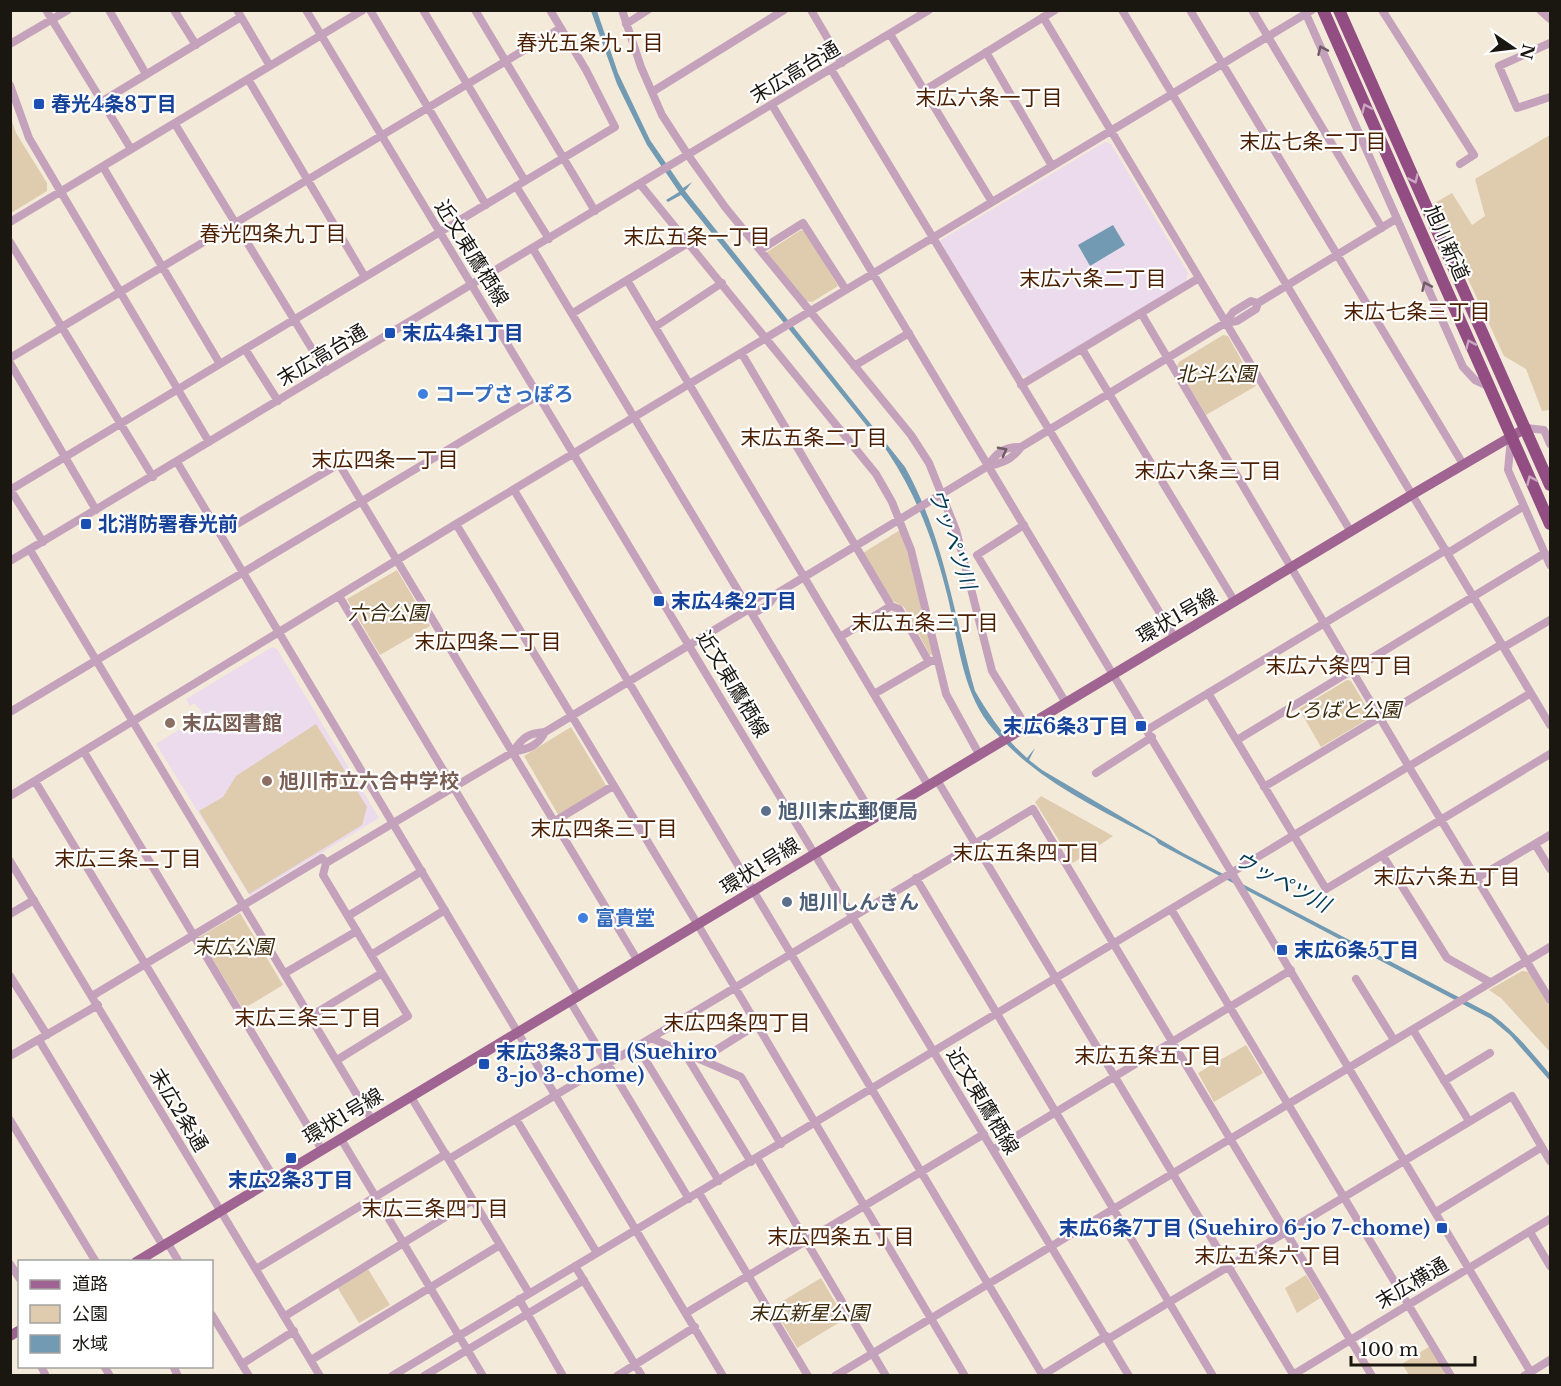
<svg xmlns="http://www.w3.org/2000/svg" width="1561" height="1386" font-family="'Libre Baskerville','Noto Sans JP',serif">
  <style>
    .education { fill: #ebdbed }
    .green { fill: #dfcbad }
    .water { fill: #729ab2 }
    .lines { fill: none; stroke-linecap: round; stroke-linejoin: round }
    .minor { stroke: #c5a2bb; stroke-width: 8 }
    .major { stroke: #a06492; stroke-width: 10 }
    .highway { stroke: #924d83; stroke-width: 12 }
    .oneway { stroke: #705c66 }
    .oneway2 { stroke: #c8a6c1 }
    .transit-dot { fill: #1a4fb4; stroke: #fff; stroke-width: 2 }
    .shop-dot { fill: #3f7fe0; stroke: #fff; stroke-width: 2 }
    .education-dot { fill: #8d6e63; stroke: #fff; stroke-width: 2 }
    .service-dot { fill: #5c6f8a; stroke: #fff; stroke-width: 2 }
    .labels { text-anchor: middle; stroke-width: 4.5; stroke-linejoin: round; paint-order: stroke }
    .street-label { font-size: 20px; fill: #1a1711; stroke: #fff }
    .transit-label { font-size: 20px; font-weight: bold; fill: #164399; stroke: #fff; text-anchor: start }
    .park-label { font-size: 20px; font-style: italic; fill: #3c2a0b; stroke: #fff }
    .shop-label { font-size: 20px; font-weight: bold; fill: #366cbe; stroke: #fff; text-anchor: start }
    .education-label { font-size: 20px; font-weight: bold; fill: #785e54; stroke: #fff; text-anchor: start }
    .service-label { font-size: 20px; font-weight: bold; fill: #4e5e75; stroke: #fff; text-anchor: start }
    .neighbourhood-label { font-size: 21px; fill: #4c1f00; stroke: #fff }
    .water-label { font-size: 21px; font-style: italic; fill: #043c56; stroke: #fff }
  </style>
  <rect width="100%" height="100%" fill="#f4eada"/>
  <path class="education" d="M1105 142 1111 144 1188 273 1186 282 1027 376 1021 375 940 244 941 240Z
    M272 647 277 649 379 818 250 896 156 744 203 715 199 708 194 703 190 706 186 699Z"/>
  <path class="green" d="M10 116 16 133 47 183V191L11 213Z
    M1550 135V410L1542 411 1526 369 1504 356 1433 204 1452 193 1472 225 1485 216 1475 179Z
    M801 230 805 231 838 286 812 302 806 301 767 252Z
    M1223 335 1228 336 1256 386 1206 415 1177 366 1179 362Z
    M900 530 908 554 933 654 930 655 904 607 889 599 863 553Z
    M397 570 430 626 380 655 347 599Z
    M1347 680 1351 681 1370 713V718L1321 747 1299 709Z
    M316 724 367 807 362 825 249 894 199 811 223 797 236 776Z
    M571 727 607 787 559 816 524 756Z
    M1041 796 1113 836 1073 863 1035 802Z
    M240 913 283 985 243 1009 199 937Z
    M1522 971 1529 972 1550 1007V1052L1501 998 1489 990Z
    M1246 1045 1263 1073 1214 1102 1198 1073Z
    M368 1269 390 1305 359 1323 337 1287Z
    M1306 1275 1320 1298 1297 1313 1285 1288Z
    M821 1278 845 1319 797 1348 773 1307Z
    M1430 1346 1445 1373 1441 1375H1409L1402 1364Z"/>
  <path class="water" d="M591 11H597L618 73 650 140 683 188 692 182 685 191 905 467C944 537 954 615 975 691 989 715 1006 740 1027 758L1035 748 1029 760 1042 770 1183 853 1491 1014C1514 1030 1532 1053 1550 1074V1081L1510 1035 1491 1019 1159 844 1155 839C1097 808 1029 777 988 723 962 688 958 640 948 598 935 545 918 497 887 451L681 195 668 202 666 200 679 192 647 145 617 84Z
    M1113 225 1125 245 1090 266 1078 245Z"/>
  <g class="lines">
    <path class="minor" d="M46 10 131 149
      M109 10 146 74
      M174 10 196 45
      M237 10 270 66
      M306 10 1129 1376
      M370 10 486 205
      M423 10 525 181
      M475 10 595 211
      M622 10 641 67 662 115 688 155 725 207 911 435 929 463 956 530 992 671 1026 726
      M811 10 842 63
      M1122 10 1550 725
      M1190 10 1463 464
      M1252 10 1382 228
      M1382 10 1474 155 1460 164
      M1540 10 1550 19
      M1306 14 1463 367 1475 380 1488 386
      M1043 17 1351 532
      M626 24 648 10
      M890 34 992 202
      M1550 43 1499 66 1517 108 1550 97
      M10 44 68 10
      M986 52 1052 166
      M831 69 1175 638
      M248 79 365 277
      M10 85 29 138 209 442
      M925 90 1055 10
      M652 92 784 10
      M101 102 241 17
      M772 105 1533 1376
      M175 124 326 372
      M103 167 220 364
      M640 184 876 474 892 502 911 550 946 694 979 754
      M516 186 549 239
      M10 222 363 10
      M10 242 153 477
      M533 249 874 817
      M760 250 803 223 846 290
      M627 280 928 785
      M573 313 688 243
      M1141 313 1409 767 1550 1000
      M1225 323 1233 312 1251 301 1258 303 1396 219
      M655 327 722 283
      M245 349 278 401
      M1082 349 1235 602
      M742 354 891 606
      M10 358 561 28
      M10 363 96 510
      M854 366 909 333
      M1021 385 1199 278
      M1526 428 1544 430 1550 444
      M1511 439 1508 470 1550 565
      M1021 447C1005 446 996 453 988 466 1002 464 1013 459 1021 447L1225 323 1237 321 1256 309 1258 303
      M177 462 723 1376
      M10 489 43 542
      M10 490 615 127 586 70 550 10
      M514 490 1043 1376
      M456 524 698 925 965 1376
      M1024 525 977 555 1066 703
      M220 534 339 464 638 961
      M30 550 372 1120
      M1448 553 1524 506
      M10 561 929 10
      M339 596 579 997
      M749 609 758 611 769 604 776 594 988 466
      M840 637 891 606 899 609 929 662 937 659
      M1504 647 1550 620
      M1208 693 1326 889 1550 754
      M874 694 929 662
      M10 712 539 395
      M1147 730 1446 550
      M1237 740 1545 553
      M84 752 322 1150
      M513 752C522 738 528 733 545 732L749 609 752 601 762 595 776 594
      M1096 773 1152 737
      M937 780 1294 1376
      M35 781 274 1178
      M1264 787 1502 644
      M10 796 456 524 1312 10
      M555 821 613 786
      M1535 844 1550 869
      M1383 856 1447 958 1490 982
      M10 861 320 1376
      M916 878 1213 1376
      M1477 878 1550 835
      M1171 909 1451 1376
      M10 914 34 900
      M348 916 422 871
      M371 955 445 910
      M285 973 357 931
      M10 976 47 1035
      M1356 979 1394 1040
      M92 996 322 858 326 863
      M570 1001 689 1199
      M311 1016 382 973
      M1413 1030 1469 1121
      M651 1038 741 1077 781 1144
      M39 1040 163 1246
      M637 1046 719 1181
      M684 1052 751 1162
      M10 1056 98 1005
      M702 1059 756 1025
      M337 1060 408 1016 323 875 326 863 513 752C528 749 538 746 545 732
      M1444 1081 1490 1053
      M411 1097 529 1293
      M516 1119 597 1253
      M10 1120 96 1262
      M341 1139 483 1376
      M993 1150 1291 970
      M757 1158 886 1376
      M449 1159 1033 809 1372 1376
      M699 1193 808 1376
      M1436 1212 1542 1147
      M1530 1232 1550 1266
      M167 1242 179 1262
      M10 1264 20 1279
      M575 1266 642 1376
      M256 1269 446 1154
      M519 1299 563 1376
      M686 1313 984 1134
      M212 1315 249 1376
      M285 1316 473 1200
      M1108 1339 1512 1096 1550 1161
      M311 1360 500 1245
      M242 1364 294 1331
      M41 1366 46 1376
      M104 1366 110 1376
      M173 1366 178 1376
      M392 1376 1531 693
      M424 1376 584 1280
      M617 1376 695 1327
      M835 1376 1550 947
      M1041 1376 1106 1336
      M1291 1376 1550 1219
      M1524 1376 1550 1360"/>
    <path class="major" d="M136 1262 1413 494 1526 428
      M10 1336 20 1330"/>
    <path class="highway" d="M1323 10 1550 524
      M1339 10 1550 485"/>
  </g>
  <defs><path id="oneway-chevron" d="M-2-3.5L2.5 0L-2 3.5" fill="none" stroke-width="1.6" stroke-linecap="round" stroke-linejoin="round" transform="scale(1.5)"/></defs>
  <g class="oneway">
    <use href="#oneway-chevron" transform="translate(1322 50) rotate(-114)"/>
    <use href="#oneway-chevron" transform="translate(1426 286) rotate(-114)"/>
    <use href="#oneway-chevron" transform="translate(1003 451) rotate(-28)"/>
  </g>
  <g class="oneway2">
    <use href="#oneway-chevron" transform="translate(1366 108) rotate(-114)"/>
    <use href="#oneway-chevron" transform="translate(1414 179) rotate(66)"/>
    <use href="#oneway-chevron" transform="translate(1470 344) rotate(-114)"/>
    <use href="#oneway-chevron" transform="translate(1531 480) rotate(-114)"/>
  </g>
  <g class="transit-dot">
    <rect x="33" y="98" width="12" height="12" rx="3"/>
    <rect x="384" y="327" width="12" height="12" rx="3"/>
    <rect x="80" y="518" width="12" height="12" rx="3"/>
    <rect x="653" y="595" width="12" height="12" rx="3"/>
    <rect x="1135" y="720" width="12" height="12" rx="3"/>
    <rect x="1276" y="944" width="12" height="12" rx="3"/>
    <rect x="478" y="1058" width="12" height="12" rx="3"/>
    <rect x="285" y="1152" width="12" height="12" rx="3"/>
    <rect x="1436" y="1222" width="12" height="12" rx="3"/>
  </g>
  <g class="shop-dot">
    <circle cx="423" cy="394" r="6"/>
    <circle cx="583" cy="918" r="6"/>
  </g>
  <g class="education-dot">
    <circle cx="170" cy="723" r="6"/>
    <circle cx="267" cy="781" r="6"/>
  </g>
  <g class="service-dot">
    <circle cx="766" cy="811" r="6"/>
    <circle cx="787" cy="902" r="6"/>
  </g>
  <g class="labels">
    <g class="street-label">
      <text transform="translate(795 72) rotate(-31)" y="7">末広高台通</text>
      <text transform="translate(1447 243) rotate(66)" y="7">旭川新道</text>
      <text transform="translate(472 253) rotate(58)" y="7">近文東鷹栖線</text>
      <text transform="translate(322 355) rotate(-31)" y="7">末広高台通</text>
      <text transform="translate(1177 616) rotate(-30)" y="7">環状1号線</text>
      <text transform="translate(733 684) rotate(59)" y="7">近文東鷹栖線</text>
      <text transform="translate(760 866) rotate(-32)" y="7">環状1号線</text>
      <text transform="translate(983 1101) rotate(59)" y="7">近文東鷹栖線</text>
      <text transform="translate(179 1110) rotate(59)" y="7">末広2条通</text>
      <text transform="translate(343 1116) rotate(-31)" y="7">環状1号線</text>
      <text transform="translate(1412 1283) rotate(-31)" y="7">末広横通</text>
    </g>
    <g class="transit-label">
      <text x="51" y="111">春光4条8丁目</text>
      <text x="402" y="340">末広4条1丁目</text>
      <text x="98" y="531">北消防署春光前</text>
      <text x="671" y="608">末広4条2丁目</text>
      <text x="1129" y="733" text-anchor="end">末広6条3丁目</text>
      <text x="1294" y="957">末広6条5丁目</text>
      <text x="496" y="1059">末広3条3丁目 (Suehiro<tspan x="496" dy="23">3-jo 3-chome)</tspan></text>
      <text x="291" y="1187" text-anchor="middle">末広2条3丁目</text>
      <text x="1430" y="1235" text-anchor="end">末広6条7丁目 (Suehiro 6-jo 7-chome)</text>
    </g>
    <g class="park-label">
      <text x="1216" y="381">北斗公園</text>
      <text x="388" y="620">六合公園</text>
      <text x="1341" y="717">しろばと公園</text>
      <text x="233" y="954">末広公園</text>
      <text x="809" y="1320">末広新星公園</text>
    </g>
    <g class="shop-label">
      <text x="435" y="401">コープさっぽろ</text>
      <text x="595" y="925">富貴堂</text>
    </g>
    <g class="education-label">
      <text x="182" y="730">末広図書館</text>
      <text x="279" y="788">旭川市立六合中学校</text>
    </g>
    <g class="service-label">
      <text x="778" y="818">旭川末広郵便局</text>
      <text x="799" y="909">旭川しんきん</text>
    </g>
    <g class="neighbourhood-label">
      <text x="590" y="50">春光五条九丁目</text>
      <text x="989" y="105">末広六条一丁目</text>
      <text x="1313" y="149">末広七条二丁目</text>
      <text x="273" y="241">春光四条九丁目</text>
      <text x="697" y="244">末広五条一丁目</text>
      <text x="1093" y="286">末広六条二丁目</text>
      <text x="1417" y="319">末広七条三丁目</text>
      <text x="814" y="445">末広五条二丁目</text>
      <text x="385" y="467">末広四条一丁目</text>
      <text x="1208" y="478">末広六条三丁目</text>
      <text x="925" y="630">末広五条三丁目</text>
      <text x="488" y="649">末広四条二丁目</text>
      <text x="1339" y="673">末広六条四丁目</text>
      <text x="604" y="836">末広四条三丁目</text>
      <text x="1026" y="860">末広五条四丁目</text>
      <text x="128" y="866">末広三条二丁目</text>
      <text x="1447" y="884">末広六条五丁目</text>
      <text x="308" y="1025">末広三条三丁目</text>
      <text x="737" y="1030">末広四条四丁目</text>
      <text x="1148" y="1063">末広五条五丁目</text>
      <text x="435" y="1216">末広三条四丁目</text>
      <text x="841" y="1244">末広四条五丁目</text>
      <text x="1268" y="1263">末広五条六丁目</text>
    </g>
    <g class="water-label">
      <text transform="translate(952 539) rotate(71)" y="7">ウッペツ川</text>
      <text transform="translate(1282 882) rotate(28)" y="7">ウッペツ川</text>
    </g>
  </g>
  <rect width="1561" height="1386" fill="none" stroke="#1a1711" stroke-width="24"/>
  <rect x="18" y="1260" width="195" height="108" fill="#ffffff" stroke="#a3a2a0" stroke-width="1.5"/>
  <rect x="30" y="1280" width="30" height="9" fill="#a06492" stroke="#a3a2a0" stroke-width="1.5"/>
  <text x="72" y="1290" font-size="18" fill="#1a1711">道路</text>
  <rect x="30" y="1305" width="30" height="18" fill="#dfcbad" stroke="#a3a2a0" stroke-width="1.5"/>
  <text x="72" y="1320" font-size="18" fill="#1a1711">公園</text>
  <rect x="30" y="1335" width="30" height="18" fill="#729ab2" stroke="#a3a2a0" stroke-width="1.5"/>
  <text x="72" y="1350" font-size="18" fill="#1a1711">水域</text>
  <g transform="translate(1513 48) rotate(104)" stroke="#ffffff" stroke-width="4.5" paint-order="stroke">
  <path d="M0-4.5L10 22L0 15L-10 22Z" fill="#1a1711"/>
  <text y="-9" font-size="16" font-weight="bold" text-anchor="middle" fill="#1a1711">N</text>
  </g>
  <path d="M1351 1356v9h124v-9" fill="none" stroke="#1a1711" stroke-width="3"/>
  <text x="1360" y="1356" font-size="18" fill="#1a1711" stroke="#ffffff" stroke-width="4.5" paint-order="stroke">100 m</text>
</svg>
